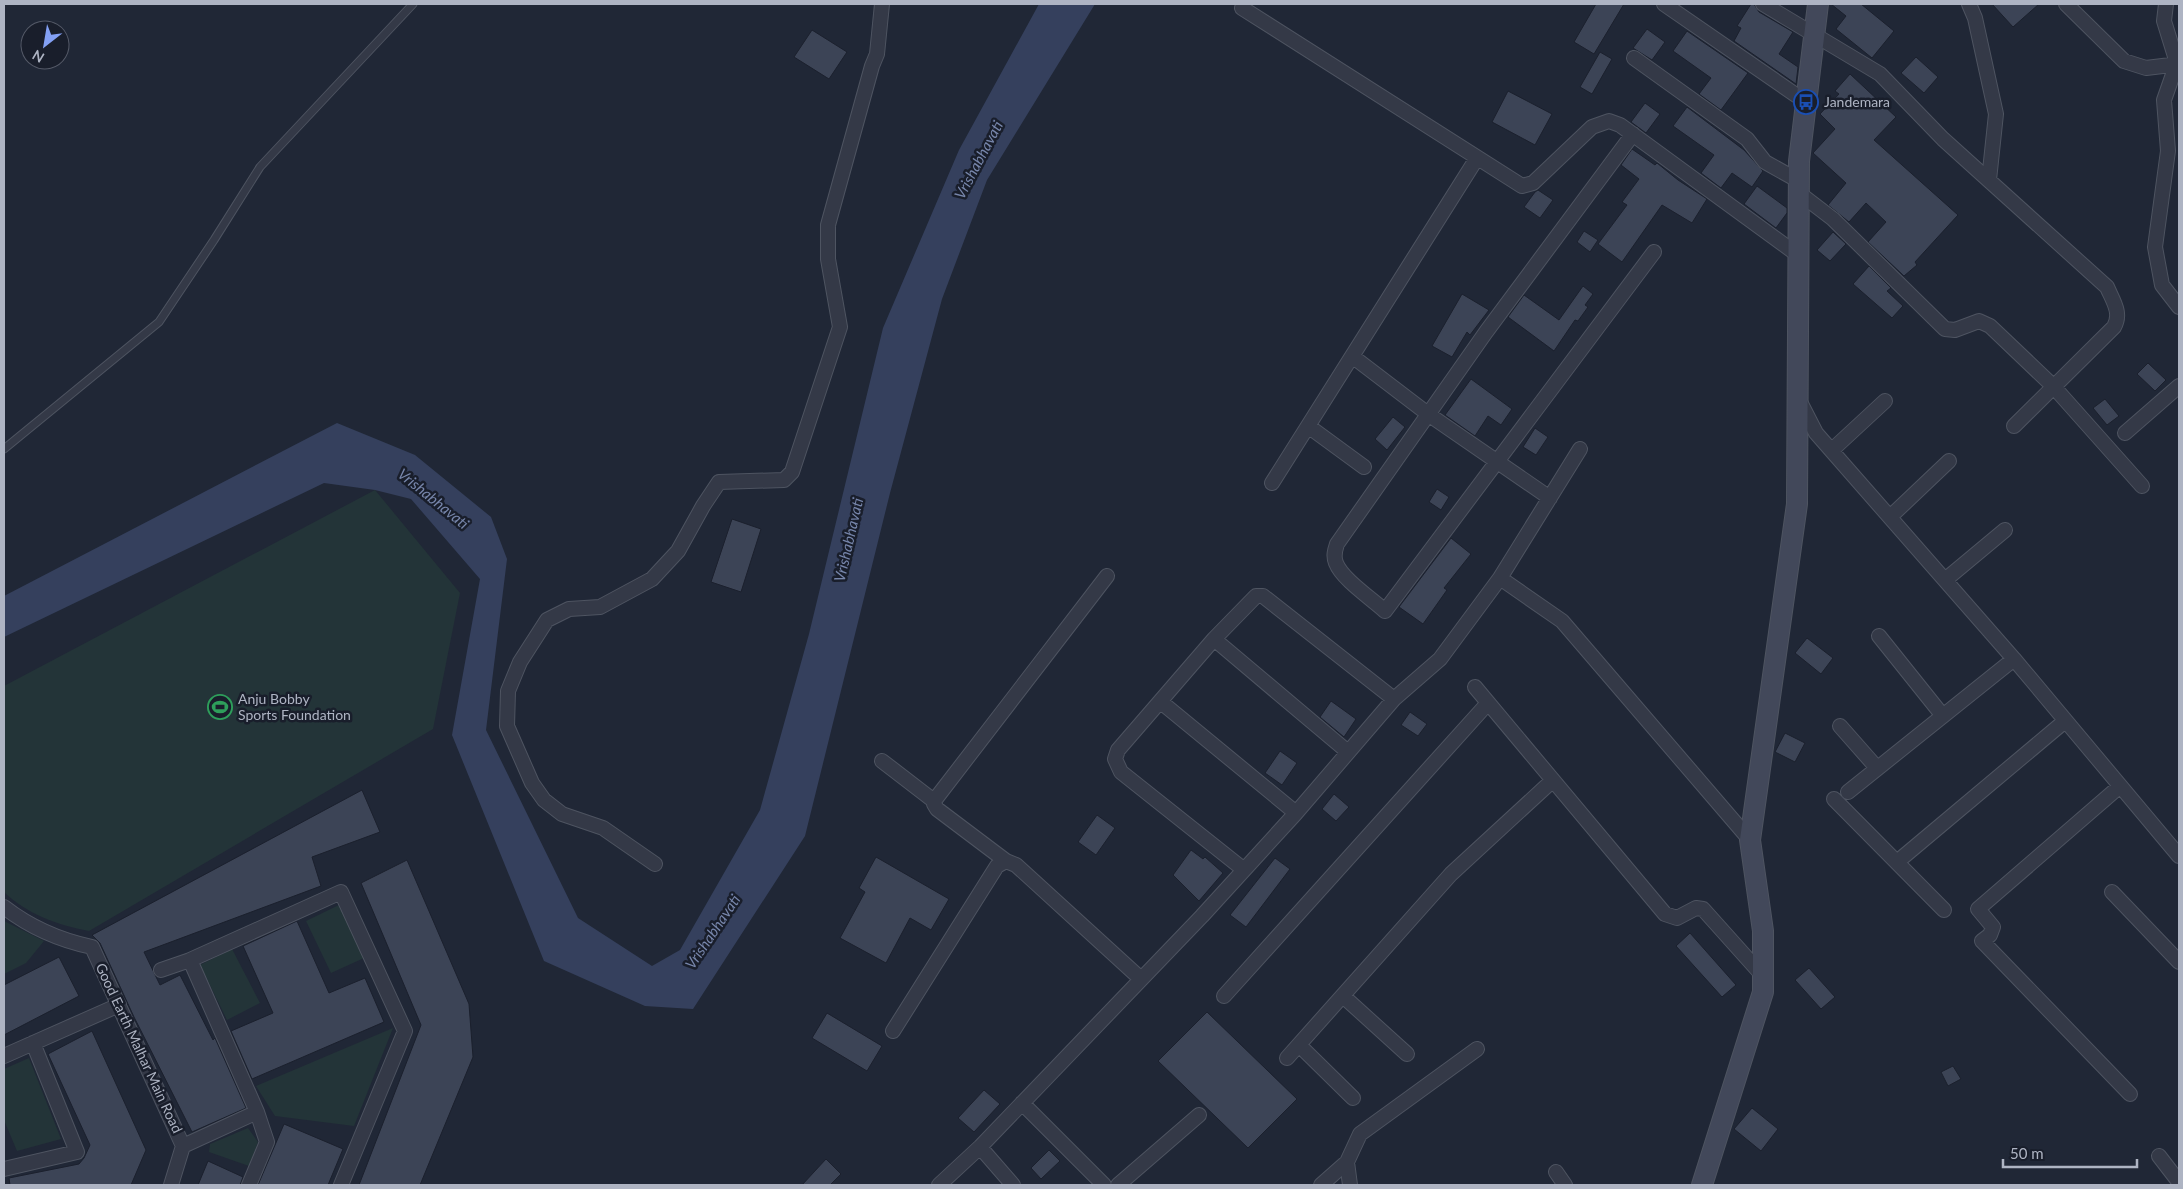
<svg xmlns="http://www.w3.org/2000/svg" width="2183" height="1189" font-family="Lato,sans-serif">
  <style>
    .green { fill: #233438 }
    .water { fill: #35405d }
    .building { fill: #3c4456; stroke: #1b202d }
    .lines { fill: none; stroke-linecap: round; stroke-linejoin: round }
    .lane-casing { stroke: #4e5461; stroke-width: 9 }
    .street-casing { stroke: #4e5461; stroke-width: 16 }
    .secondary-casing { stroke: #4e5461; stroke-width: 22 }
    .lane { stroke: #343947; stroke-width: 7 }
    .street { stroke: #343947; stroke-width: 14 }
    .secondary { stroke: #42485a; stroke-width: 20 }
    .labels { text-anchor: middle; stroke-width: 5; stroke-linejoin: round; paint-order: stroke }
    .poi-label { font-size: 14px; fill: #aeb4c3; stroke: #191e2b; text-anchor: start }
    .street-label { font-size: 14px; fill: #aeb4c3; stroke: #191e2b }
    .water-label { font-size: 15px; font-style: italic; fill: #7786ab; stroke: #191e2b }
  </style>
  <rect width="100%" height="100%" fill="#202736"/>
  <path class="green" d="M375 490 460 593 433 729 89 931C57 925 27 914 4 892V686Z
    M339 905 364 958 331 973 306 921Z
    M4 921 44 941 26 963 4 974Z
    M232 949 260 1003 227 1020 200 965Z
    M393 1028 354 1126 275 1116 256 1086Z
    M29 1058 61 1139 17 1151 4 1120V1069Z
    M248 1128 258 1142 249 1166 209 1152 210 1144Z"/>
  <path class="water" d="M1039 4H1095L987 180 942 299 890 493 805 836 693 1009 645 1006 544 961 452 735 480 579 411 499 375 490 324 483 4 637V596L337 423 415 455 491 517 507 559 486 730 578 918 652 966 680 950 760 810 809 634 883 328 959 150Z"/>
  <path class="building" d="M1596 4H1624L1594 54 1574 42Z
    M1751 4H1754L1759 12 1793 32 1779 54 1798 67 1796 84 1734 41 1741 28 1737 26Z
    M1831 4H1861L1894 31 1872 58 1836 29 1846 16Z
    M1992 4H2039L2013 27Z
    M1647 29 1665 42 1652 60 1633 48Z
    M812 30 847 52 829 79 794 57Z
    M1687 31 1748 73 1721 110 1699 94 1711 78 1673 51Z
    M1600 52 1612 59 1592 94 1580 87Z
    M1916 57 1938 77 1924 93 1901 73Z
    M1850 74 1896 117 1874 140 1958 215 1915 262 1917 265 1904 276 1868 242 1886 222 1866 203 1849 222 1828 205 1846 183 1813 153 1835 129 1820 114 1839 94 1835 91Z
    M1508 91 1552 114 1535 145 1492 122Z
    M1645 103 1660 114 1646 133 1631 122Z
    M1687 107 1744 150 1763 171 1752 187 1732 173 1721 188 1701 173 1714 155 1673 126Z
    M1632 149 1655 165 1657 163 1678 180 1707 199 1692 223 1662 205 1622 262 1598 244 1627 205 1622 202 1639 179 1621 165Z
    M1757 186 1787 208V213L1776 228 1744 204Z
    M1538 190 1553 200 1540 218 1524 207 1535 192Z
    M1584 231 1598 240 1590 252 1577 242Z
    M1833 232 1846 244 1830 261 1817 250Z
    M1869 266 1891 288 1887 291 1903 306 1892 318 1853 284Z
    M1583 286 1593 294 1585 305 1588 307 1578 321 1575 320 1554 351 1508 317 1524 295 1559 320Z
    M1462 294 1489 310 1470 335 1467 332 1452 357 1432 346Z
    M2148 363 2166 380 2155 391 2137 374Z
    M1471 379 1512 409 1501 425 1488 416 1475 436 1445 415Z
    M2105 399 2119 416 2107 425 2093 408Z
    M1393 417 1405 427 1387 450 1375 439Z
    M1535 428 1548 437 1536 455 1523 447Z
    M1437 489 1449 497 1441 510 1429 502Z
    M732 519 761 529 741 592 711 582Z
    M1451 538 1471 554 1444 588 1447 590 1423 624 1399 607Z
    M1807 638 1833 658 1821 674 1795 653Z
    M1331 701 1356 719 1344 737 1320 717Z
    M1410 712 1427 724 1418 736 1401 725Z
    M1785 733 1805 743 1795 762 1775 752Z
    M1280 751 1297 763 1282 785 1265 773Z
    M362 790 380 832 312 857 321 886 144 952 160 985 180 975 213 1040 215 1038 246 1108 192 1132 134 1017 100 943 92 935Z
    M1334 794 1349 807 1336 821 1322 809Z
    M1097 815 1115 828 1096 855 1078 842Z
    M1191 850 1203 859 1205 857 1223 873 1199 901 1173 875Z
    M876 857 949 899 931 930 910 918 886 963 840 938 865 892 859 888Z
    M1275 858 1290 869 1246 927 1230 915Z
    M407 860 469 1004 473 1057 420 1185H359L421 1025 361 883Z
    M297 921 329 993 365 978 384 1022 252 1079 231 1031 273 1013 243 946Z
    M1690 933 1736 985 1722 997 1676 946Z
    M59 957 79 996 4 1035V985Z
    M1809 968 1835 997 1821 1009 1795 980Z
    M1207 1012 1297 1099 1248 1148 1158 1061Z
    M827 1013 882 1046 867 1071 812 1038Z
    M92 1031 146 1150 131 1185H10L9 1178 79 1164 84 1158 90 1145 48 1054Z
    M1953 1066 1961 1079 1948 1086 1941 1072Z
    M984 1090 1000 1104 974 1132 958 1118Z
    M1752 1108 1778 1129 1761 1151 1734 1129Z
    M284 1124 343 1149 328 1185H258Z
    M1049 1150 1060 1161 1041 1179 1031 1168Z
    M826 1159 841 1174 830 1185H802Z
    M208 1161 243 1177 240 1185H198Z"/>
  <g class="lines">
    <defs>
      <path id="lane" d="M4 449 159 322 214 240 260 167 413 4"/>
      <path id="street" d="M1664 4 1806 102
        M1763 4 1880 74 1943 139 2107 287C2113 301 2122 313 2114 327L2014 426
        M1969 4 1975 18 1996 114 1989 180
        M2066 4 2124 61 2146 68 2179 64
        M2166 4 2164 21 2177 63 2164 100 2168 151 2155 247 2162 285 2179 307
        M1242 8 1522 186 1533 183 1592 127 1609 121 1620 125 1798 255
        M1634 58 1747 139 1765 162 1799 181
        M1633 134 1486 332 1337 544C1335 550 1333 556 1336 563 1342 579 1372 599 1385 611L1654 252
        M1799 193 1833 219 1945 329 1955 330 1979 321 1990 326 2053 386 2142 486
        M1352 356 1428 414 1550 498
        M1799 400 1816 433 2014 659 2179 856
        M1308 426 1364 467
        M2125 433 2179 386
        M1832 450 1885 401
        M1272 483 1477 158
        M1890 517 1949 461
        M1500 578 1580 449
        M1945 580 2005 530
        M1879 636 1943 716
        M1214 639 1348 752
        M1475 687 1665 914 1677 918 1696 908 1703 909 1763 976
        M1161 702 1296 813
        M1840 726 1877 768
        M882 761 934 801
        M2119 787 1978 909 1993 927 1990 935 1982 941 2130 1094
        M1848 792 2014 659
        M1834 799 1944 910
        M1006 861 937 809 934 804V801L1107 576
        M1897 862 2065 721
        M655 864 603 828 562 814 544 800 532 783 507 726 508 691 520 662 547 620 569 609 600 607 652 579 678 551 703 506 719 482 784 480 792 472 840 327 828 259V225L872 66 877 54 882 4
        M1243 869 1121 772 1115 759 1118 750 1214 639 1256 596H1263L1394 699
        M2112 892 2179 962
        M4 907C31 928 59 940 92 947L183 1146 171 1185
        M161 970 190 960
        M1224 996 1488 703
        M1343 996 1407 1054
        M893 1031 997 866 1006 861 1016 865 1141 979
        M1299 1045 1353 1098
        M4 1056 119 1005
        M1287 1058 1451 874 1552 781
        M1022 1103 1104 1185
        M183 1146 257 1112
        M980 1147 1013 1185
        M2159 1156 2179 1182
        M1347 1162 1350 1185
        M4 1169 77 1152 33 1043
        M1556 1172 1565 1185
        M249 1185 267 1142 257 1112 190 960 341 892 405 1031 341 1185
        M939 1185 980 1147 1202 916 1296 813 1394 699 1440 659 1500 578 1562 621 1750 840
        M1118 1185 1199 1115
        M1321 1185 1347 1162 1360 1134 1477 1049"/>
      <path id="secondary" d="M1702 1185 1763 992V931L1750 840 1797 504 1799 161 1818 4"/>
    </defs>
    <use href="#lane" class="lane-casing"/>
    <use href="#street" class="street-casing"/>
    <use href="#secondary" class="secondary-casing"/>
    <use href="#lane" class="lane"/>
    <use href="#street" class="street"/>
    <use href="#secondary" class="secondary"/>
  </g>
  <defs>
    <symbol id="bus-ring" viewBox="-11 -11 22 22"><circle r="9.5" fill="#191e2b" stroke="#1a4fb4" stroke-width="1.5"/><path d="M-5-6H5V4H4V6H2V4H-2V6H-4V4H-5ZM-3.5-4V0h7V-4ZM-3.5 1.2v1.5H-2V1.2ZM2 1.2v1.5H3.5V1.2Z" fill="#1a4fb4"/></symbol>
    <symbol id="stadium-ring" viewBox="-11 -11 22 22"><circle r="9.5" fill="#191e2b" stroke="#2e9e5b" stroke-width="1.5"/><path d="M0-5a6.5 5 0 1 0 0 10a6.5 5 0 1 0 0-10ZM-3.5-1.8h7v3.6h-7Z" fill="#2e9e5b"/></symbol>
  </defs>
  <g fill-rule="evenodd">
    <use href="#bus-ring" x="1792" y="88" width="28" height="28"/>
    <use href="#stadium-ring" x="206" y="693" width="28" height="28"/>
  </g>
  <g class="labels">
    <g class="poi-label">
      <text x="1824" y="107">Jandemara</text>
      <text x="238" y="704">Anju Bobby<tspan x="238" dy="16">Sports Foundation</tspan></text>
    </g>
    <g class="street-label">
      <text transform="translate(139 1048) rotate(65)" y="5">Good Earth Malhar Main Road</text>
    </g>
    <g class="water-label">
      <text transform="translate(979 160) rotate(-62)" y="5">Vrishabhavati</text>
      <text transform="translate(433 499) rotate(39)" y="5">Vrishabhavati</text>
      <text transform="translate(849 540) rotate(-77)" y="5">Vrishabhavati</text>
      <text transform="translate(713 932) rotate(-56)" y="5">Vrishabhavati</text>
    </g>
  </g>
  <rect width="2183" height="1189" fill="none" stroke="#aeb4c3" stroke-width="10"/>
  <g transform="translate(45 45) rotate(211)"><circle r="24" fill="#191e2b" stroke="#555a68"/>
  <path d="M0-4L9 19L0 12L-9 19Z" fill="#83a0f4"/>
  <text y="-8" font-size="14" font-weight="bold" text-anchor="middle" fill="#aeb4c3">N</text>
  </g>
  <path d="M2003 1159v8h134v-8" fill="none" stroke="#aeb4c3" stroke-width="2.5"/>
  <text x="2010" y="1159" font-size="15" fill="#aeb4c3" stroke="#191e2b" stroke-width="4" paint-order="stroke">50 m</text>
</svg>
